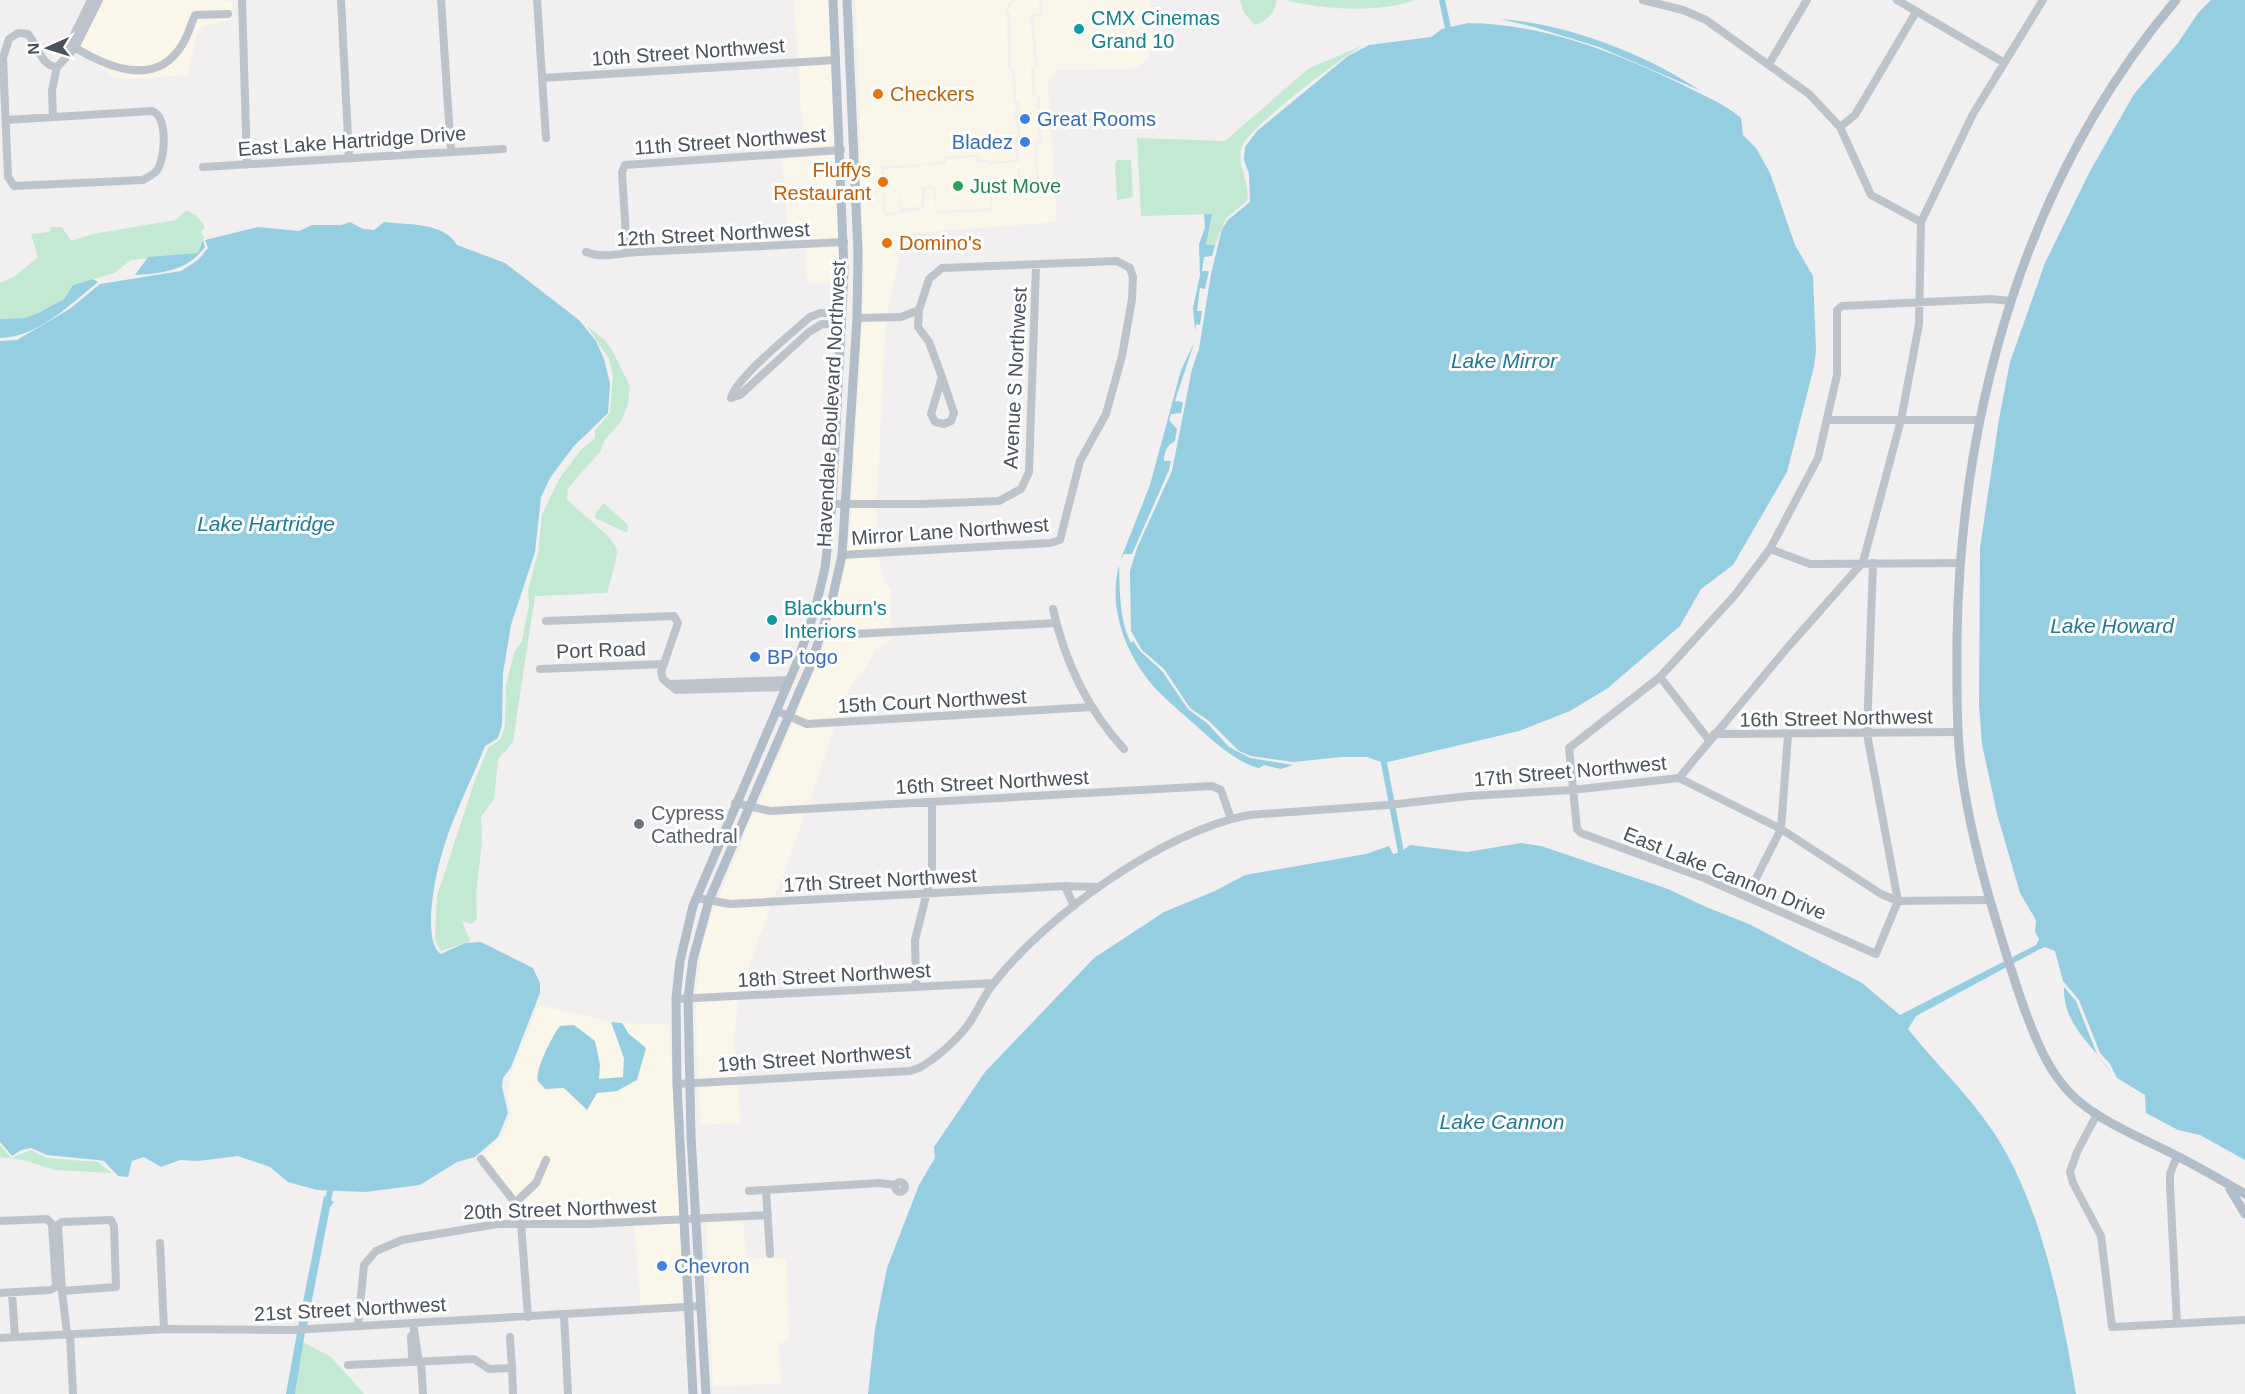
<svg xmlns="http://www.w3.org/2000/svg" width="2245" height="1394" font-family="Helvetica,sans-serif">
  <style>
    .commercial { fill: #faf6ea }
    .green { fill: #c3e9d3 }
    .water { fill: #95cee1 }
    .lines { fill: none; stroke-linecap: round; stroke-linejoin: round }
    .canal { stroke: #95cee1; stroke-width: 6 }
    .minor { stroke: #bcc3ca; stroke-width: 8 }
    .major { stroke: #b2bdca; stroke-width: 9 }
    .culture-dot { fill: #0f9aa8; stroke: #fff; stroke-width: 2 }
    .food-dot { fill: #e8710a; stroke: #fff; stroke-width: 2 }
    .shop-dot { fill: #3f7fe0; stroke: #fff; stroke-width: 2 }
    .leisure-dot { fill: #2e9e5b; stroke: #fff; stroke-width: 2 }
    .worship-dot { fill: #6b7280; stroke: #fff; stroke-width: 2 }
    .labels { text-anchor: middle; stroke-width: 6; stroke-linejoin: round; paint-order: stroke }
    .culture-label { font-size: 20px; fill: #0d838f; stroke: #fff; text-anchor: start }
    .street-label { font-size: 20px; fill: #49515a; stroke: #fff }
    .food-label { font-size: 20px; fill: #c56008; stroke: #fff; text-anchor: start }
    .shop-label { font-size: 20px; fill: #366cbe; stroke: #fff; text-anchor: start }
    .leisure-label { font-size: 20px; fill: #27864d; stroke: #fff; text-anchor: start }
    .worship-label { font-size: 20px; fill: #5b616d; stroke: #fff; text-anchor: start }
    .water-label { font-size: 21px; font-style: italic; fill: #1e7a98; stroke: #fff }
  </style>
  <rect width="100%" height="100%" fill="#f1efef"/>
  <path class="commercial" d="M103 0H221L233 2 232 20 203 26 197 32 188 75 131 79 115 78 80 53 126 74 153 72 173 61 198 18 231 17V11L195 12 180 43 168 57 151 66 132 68 113 63 79 46Z
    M793 0H828L831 57 798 59Z
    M856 0H1012L1004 10 1007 14 1008 68 1012 71 1014 101 1016 103 1014 112 1018 135 1015 138 1016 160 991 162 989 159H979L976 155 946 156 943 161 916 165 882 166 883 214 886 216 924 209 925 189 933 188 936 214 992 211 993 187H1003L1004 191H1013L1021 182 1038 180 1037 145 1042 142 1040 97 1035 94 1034 69 1038 66 1033 17 1042 15V0H1151L1154 47 1146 60 1134 69 1058 70 1048 82 1057 222 904 234 887 315H862L864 283Z
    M1016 0H1039L1040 14 1030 15 1035 66 1031 67 1032 97H1037L1039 142 1034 143 1036 178 1021 179 1020 171 1018 170V183H1013V189H1006L1005 184 990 185 991 208 937 211 935 186 922 187V207L902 208 899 191 900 212 886 213 884 169 919 167V165L946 164V159L976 157V162L988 161V164L1019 162 1018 138 1021 137 1017 111H1020L1019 101H1016L1015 68H1011L1010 13 1007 10Z
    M831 63 836 147 791 151 803 135 798 65Z
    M836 153 839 240 801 242 788 239 782 162 786 157Z
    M839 246V283L807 284 806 247Z
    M862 321H886L877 501 852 502Z
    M877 507V550L847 552 852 508Z
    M878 556 885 583 891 589V629L830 630 846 558Z
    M891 635 890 642 877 648 864 671 853 682 837 719 807 721 795 717 828 636Z
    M793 722 807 727 835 726 808 806 770 808 758 805Z
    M755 810 806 812 774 899 730 901 718 899Z
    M715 904 771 905 740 992 696 994 702 945Z
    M739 998 734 1035 737 1078 698 1080 696 1000Z
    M539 1005 611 1022 624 1058 623 1077 599 1079 600 1065 543 1060 537 1072 564 1088 587 1110 597 1093 617 1091 645 1049 629 1034 622 1023 669 1024 680 1217 529 1220 520 1202 542 1180 550 1158 544 1157 534 1181 516 1197 482 1156 500 1138 507 1125 511 1113 507 1093 511 1073Z
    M738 1084 741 1123 701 1125 698 1086Z
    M743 1220 746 1258H787L789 1341 779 1343 781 1383 713 1387 706 1222Z
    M680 1223 684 1305 641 1307 634 1225Z"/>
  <path class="green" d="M1240 0H1276C1276 13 1266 21 1255 25L1244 13Z
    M1285 0H1415C1381 13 1321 10 1285 0Z
    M1364 45C1343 56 1250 127 1242 146 1235 163 1251 182 1247 201L1226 218 1215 245 1206 246 1211 214 1141 216 1137 138 1225 141 1309 68Z
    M1117 160H1131L1133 197 1117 200 1115 164Z
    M186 210 196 215 205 227 201 232 204 237 198 253 131 260 114 273 73 285 64 299 38 313 25 318 0 319V283L15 276 38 257 31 234 49 232 52 227H62L71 241 93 234 176 220Z
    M587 326 605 340 613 352 630 386 628 404 621 421 605 440 600 452 568 488 567 499C577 511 617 538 617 552 616 565 610 580 607 593L535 596 513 742 498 759 494 799 481 817 482 841 476 895 477 919 471 924 462 921 470 941 441 951 435 940 437 896 474 783 488 748 501 739 505 725 506 685 514 653 522 641 529 605 528 590 538 553 542 515 559 479 580 451 595 438V430L610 413 613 376 609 359Z
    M604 503 628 525 627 533 595 518 596 512Z
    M0 1145 11 1158 31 1150 47 1158 98 1162 112 1173 55 1170 23 1160 0 1157Z
    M303 1342 331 1357 364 1394H295Z"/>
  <path class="water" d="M2211 0H2245V1160L2200 1135 2178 1130 2146 1113 2145 1095 2117 1078 2110 1064 2100 1053 2079 1000 2063 981 2055 951 2045 947 2038 950 1916 1016 1908 1029C1935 1063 1968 1094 1992 1130 2041 1201 2062 1311 2076 1394H868L875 1329 887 1268 919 1185 935 1158 934 1147 985 1072 1094 958 1164 912 1215 891 1245 875 1366 854 1389 846 1393 854 1401 852 1410 845 1467 852 1521 843 1541 846 1668 889 1706 907 1749 924 1862 983 1900 1015 2036 945 2039 939 2035 932 2036 920 2020 893 1997 814 1982 744 1979 705 1980 548 1999 419 2010 362 2045 263 2089 173 2134 94 2178 43 2198 13Z
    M1500 19C1564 23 1646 54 1699 90L1599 47 1534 27Z
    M1468 23C1544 24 1617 53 1685 86 1704 96 1725 104 1741 118L1743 135 1756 148 1770 173 1795 245 1813 276 1816 350 1814 367 1787 472 1733 565 1701 589 1680 626 1608 688 1570 711 1519 731 1384 763 1367 757H1341L1294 762 1251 756 1239 751 1209 721 1190 708 1164 669 1142 650 1131 631 1130 571 1137 548 1172 471 1192 369 1199 349 1211 274 1222 229 1228 220 1250 202 1249 174 1244 160 1245 147 1257 131 1348 56 1369 45 1431 37 1442 29Z
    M1204 214H1212L1206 245H1215L1212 256 1204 257 1202 271H1209L1205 289 1200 288 1197 311H1202L1200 325 1196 324 1195 331 1193 308 1200 275 1199 244 1205 228Z
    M350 222 363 229 374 230 384 222C408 225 444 222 457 245L505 263 579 320 596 341 604 359 610 384 608 413 573 447 550 478 541 497 535 552 511 625 503 673 502 725 498 738 485 746C471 782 451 819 441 857 435 876 422 942 441 954L465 943 481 942 533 968 540 983V993L511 1067 503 1078 502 1087 508 1113 498 1137 475 1157 457 1162 420 1185 365 1192 317 1190 288 1182 270 1167 238 1156 198 1161 180 1160 161 1167 144 1157 132 1161 128 1177 118 1176 104 1161 98 1160 47 1155 31 1148 21 1150 12 1156 0 1142V341L17 340 71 308 100 284 181 271 198 260 208 248 205 240 258 227 299 231 312 225H342Z
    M203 240 205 247C187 271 164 273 135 275L148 257 198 253Z
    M93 279 98 282C71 304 36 338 0 338V319L25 318 38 313 64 299 73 285Z
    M1194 343 1175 401 1183 402 1181 413 1171 414 1169 420 1177 429 1175 441C1167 445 1164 452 1164 461H1171L1169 470 1132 554H1124L1120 561 1150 485 1181 370Z
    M1119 565C1120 590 1119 620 1131 643L1133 641 1140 651 1162 671 1188 709 1207 723 1229 747 1250 758 1293 765 1281 769 1264 765 1259 768C1238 763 1218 745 1202 731 1188 718 1156 692 1146 677 1122 644 1109 604 1119 565Z
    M2064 987 2076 1001 2097 1054 2111 1072C2106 1067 2102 1060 2096 1053 2079 1033 2063 1015 2064 987Z
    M611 1022 622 1023 629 1034 646 1048 637 1080 617 1091 597 1093 587 1110 564 1088 545 1089C543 1086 540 1084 538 1081 534 1072 553 1034 560 1026L574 1025 595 1041 600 1065 599 1079 623 1077 624 1058Z
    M324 1196 334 1202 330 1207 307 1326 298 1327Z
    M305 1332 295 1394H286L297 1333Z"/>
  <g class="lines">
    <path class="canal" d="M1442 0 1448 28
      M1384 763 1401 852
      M327 1205 330 1191"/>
    <path class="minor" d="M242 0 247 165
      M341 0 349 158
      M441 0 451 152
      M537 0 546 138
      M1643 0 1683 10 1706 20 1809 94 1840 127 1871 195 1921 222
      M1897 0 2003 62
      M68 43C103 66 155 90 182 45 188 36 191 24 195 15L228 14
      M68 47 91 0
      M1769 64 1807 0
      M542 78 836 60
      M53 116 52 90 57 67 75 48 99 0
      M6 120 152 111C168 117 165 155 158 169 155 174 148 177 143 180L14 186 8 177 3 58 9 39 18 33 28 34C38 46 41 66 57 67
      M1840 127 1855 115 1916 12
      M203 167 503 149
      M586 252C603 259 620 253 638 252L844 242
      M627 253 622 172 625 165 841 150
      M919 310 918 327 929 342 942 377 954 413 951 421 944 424 935 422 931 414 942 377
      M731 398C736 378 793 332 810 317L820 313H842
      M731 398 740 395 809 332 822 324 842 325
      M1828 420H1979
      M832 504H922L999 501 1021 489 1029 472 1036 265
      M1770 549 1810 564 1959 563
      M842 555 1050 543 1060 540 1080 461 1106 414 1122 356 1132 299 1133 277 1130 268 1117 261 942 268 929 279 919 310 901 317 857 318
      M1873 563 1867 734 1898 901 1876 954 1704 878 1581 833 1577 829 1569 748 1660 677 1735 595 1770 549 1818 458 1837 375V310L1842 306 1991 299 2011 301
      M1053 609C1065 662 1087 709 1124 749
      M546 621 674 616 678 623 661 672 663 679 676 690 787 687
      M822 632 838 635 1056 623
      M540 669 664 664
      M1660 677 1709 740
      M669 684 790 680
      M777 711 807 724 1091 707
      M1714 734 1958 732
      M1679 778 1788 647 1863 562 1901 420 1919 324 1921 222 1973 114 2043 0
      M735 803 770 811 1212 786 1221 790 1231 819
      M1065 886 1074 906
      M1747 896 1781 829 1788 735
      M697 898 730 904 1065 886 1097 887
      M916 986 915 940 932 872V802
      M676 999 994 983
      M677 1084 910 1071 919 1068C937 1058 958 1039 970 1022 978 1010 984 995 994 983 1047 915 1164 831 1249 815L1388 805 1469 796 1572 790 1679 778 1781 829 1881 894 1898 901 1990 900
      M2097 1114 2077 1152 2070 1172 2073 1183 2101 1236 2112 1327 2245 1320
      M2177 1156 2170 1174V1186L2177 1323
      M481 1159 520 1209 528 1317
      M895 1187a5 5 0 1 1 10 0a5 5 0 1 1-10 0Z
      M766 1190 770 1254
      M749 1191 879 1183 896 1185
      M516 1202 536 1183 546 1160
      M111 1220 114 1226 116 1287 62 1291 58 1225 62 1222Z
      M0 1221 47 1219 52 1224 56 1287 50 1290 0 1293
      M160 1243 164 1329
      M62 1291 67 1334
      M12 1293 15 1337
      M564 1315 568 1394
      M413 1323 418 1356 415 1359
      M358 1326 364 1265 376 1251 402 1240 497 1224H588L768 1215
      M414 1333 411 1336 412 1356 415 1361
      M70 1334 73 1394
      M0 1338 169 1329 292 1330 701 1306
      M421 1361 423 1394
      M348 1365 474 1359 489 1369 512 1368 510 1337
      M512 1368 513 1394"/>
    <path class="major" d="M2176 0C2026 177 1961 408 1957 637 1957 680 1956 724 1961 767 1968 822 1982 875 1998 927 2011 969 2033 1047 2059 1080 2086 1118 2139 1136 2179 1157 2202 1169 2223 1181 2245 1194
      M2230 1189 2245 1214
      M693 1394 677 1084 676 999 680 961 693 906 798 660 815 610 825 568 832 504 844 270 833 0
      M706 1394 691 1136 688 998 693 959 709 900 810 667 832 600 842 555 857 318 858 252 847 0"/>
  </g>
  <g class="culture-dot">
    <circle cx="1079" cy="29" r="6"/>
    <circle cx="772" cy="620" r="6"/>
  </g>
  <g class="food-dot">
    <circle cx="878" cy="94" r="6"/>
    <circle cx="883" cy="182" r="6"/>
    <circle cx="887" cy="243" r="6"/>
  </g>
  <g class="shop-dot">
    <circle cx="1025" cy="119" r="6"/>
    <circle cx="1025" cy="142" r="6"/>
    <circle cx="755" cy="657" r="6"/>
    <circle cx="662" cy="1266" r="6"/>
  </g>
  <circle class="leisure-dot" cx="958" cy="186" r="6"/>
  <circle class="worship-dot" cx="639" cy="824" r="6"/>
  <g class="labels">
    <g class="culture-label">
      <text x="1091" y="25">CMX Cinemas<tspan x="1091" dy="23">Grand 10</tspan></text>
      <text x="784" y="615">Blackburn's<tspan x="784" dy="23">Interiors</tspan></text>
    </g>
    <g class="street-label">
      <text transform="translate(688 52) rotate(-4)" y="7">10th Street Northwest</text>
      <text transform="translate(352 141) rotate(-4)" y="7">East Lake Hartridge Drive</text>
      <text transform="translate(730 141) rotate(-4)" y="7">11th Street Northwest</text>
      <text transform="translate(713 234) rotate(-3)" y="7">12th Street Northwest</text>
      <text transform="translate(1015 378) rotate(-87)" y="7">Avenue S Northwest</text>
      <text transform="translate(831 404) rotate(-87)" y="7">Havendale Boulevard Northwest</text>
      <text transform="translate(950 531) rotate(-4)" y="7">Mirror Lane Northwest</text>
      <text transform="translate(601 650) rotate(-2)" y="7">Port Road</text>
      <text transform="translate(932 701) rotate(-3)" y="7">15th Court Northwest</text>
      <text transform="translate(1836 718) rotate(-1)" y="7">16th Street Northwest</text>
      <text transform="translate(1570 771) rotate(-5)" y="7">17th Street Northwest</text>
      <text transform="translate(992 782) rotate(-3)" y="7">16th Street Northwest</text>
      <text transform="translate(1725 873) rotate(22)" y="7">East Lake Cannon Drive</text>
      <text transform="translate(880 880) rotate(-3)" y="7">17th Street Northwest</text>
      <text transform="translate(834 975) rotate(-3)" y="7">18th Street Northwest</text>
      <text transform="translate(814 1058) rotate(-4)" y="7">19th Street Northwest</text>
      <text transform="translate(560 1209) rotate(-2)" y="7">20th Street Northwest</text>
      <text transform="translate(350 1309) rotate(-3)" y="7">21st Street Northwest</text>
    </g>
    <g class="food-label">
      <text x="890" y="101">Checkers</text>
      <text x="871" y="177" text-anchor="end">Fluffys<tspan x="871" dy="23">Restaurant</tspan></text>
      <text x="899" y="250">Domino's</text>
    </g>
    <g class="shop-label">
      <text x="1037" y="126">Great Rooms</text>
      <text x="1013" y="149" text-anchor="end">Bladez</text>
      <text x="767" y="664">BP togo</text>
      <text x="674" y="1273">Chevron</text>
    </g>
    <g class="leisure-label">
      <text x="970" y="193">Just Move</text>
    </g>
    <g class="worship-label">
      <text x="651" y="820">Cypress<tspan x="651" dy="23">Cathedral</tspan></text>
    </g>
    <g class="water-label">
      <text x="1504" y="368">Lake Mirror</text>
      <text x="266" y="531">Lake Hartridge</text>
      <text x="2112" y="633">Lake Howard</text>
      <text x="1502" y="1129">Lake Cannon</text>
    </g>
  </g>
  <g transform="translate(48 48) rotate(267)" stroke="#ffffff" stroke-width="4.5" paint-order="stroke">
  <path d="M0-4.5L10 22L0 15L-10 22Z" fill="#49515a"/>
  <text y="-9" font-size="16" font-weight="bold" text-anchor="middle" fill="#49515a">N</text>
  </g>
</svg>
